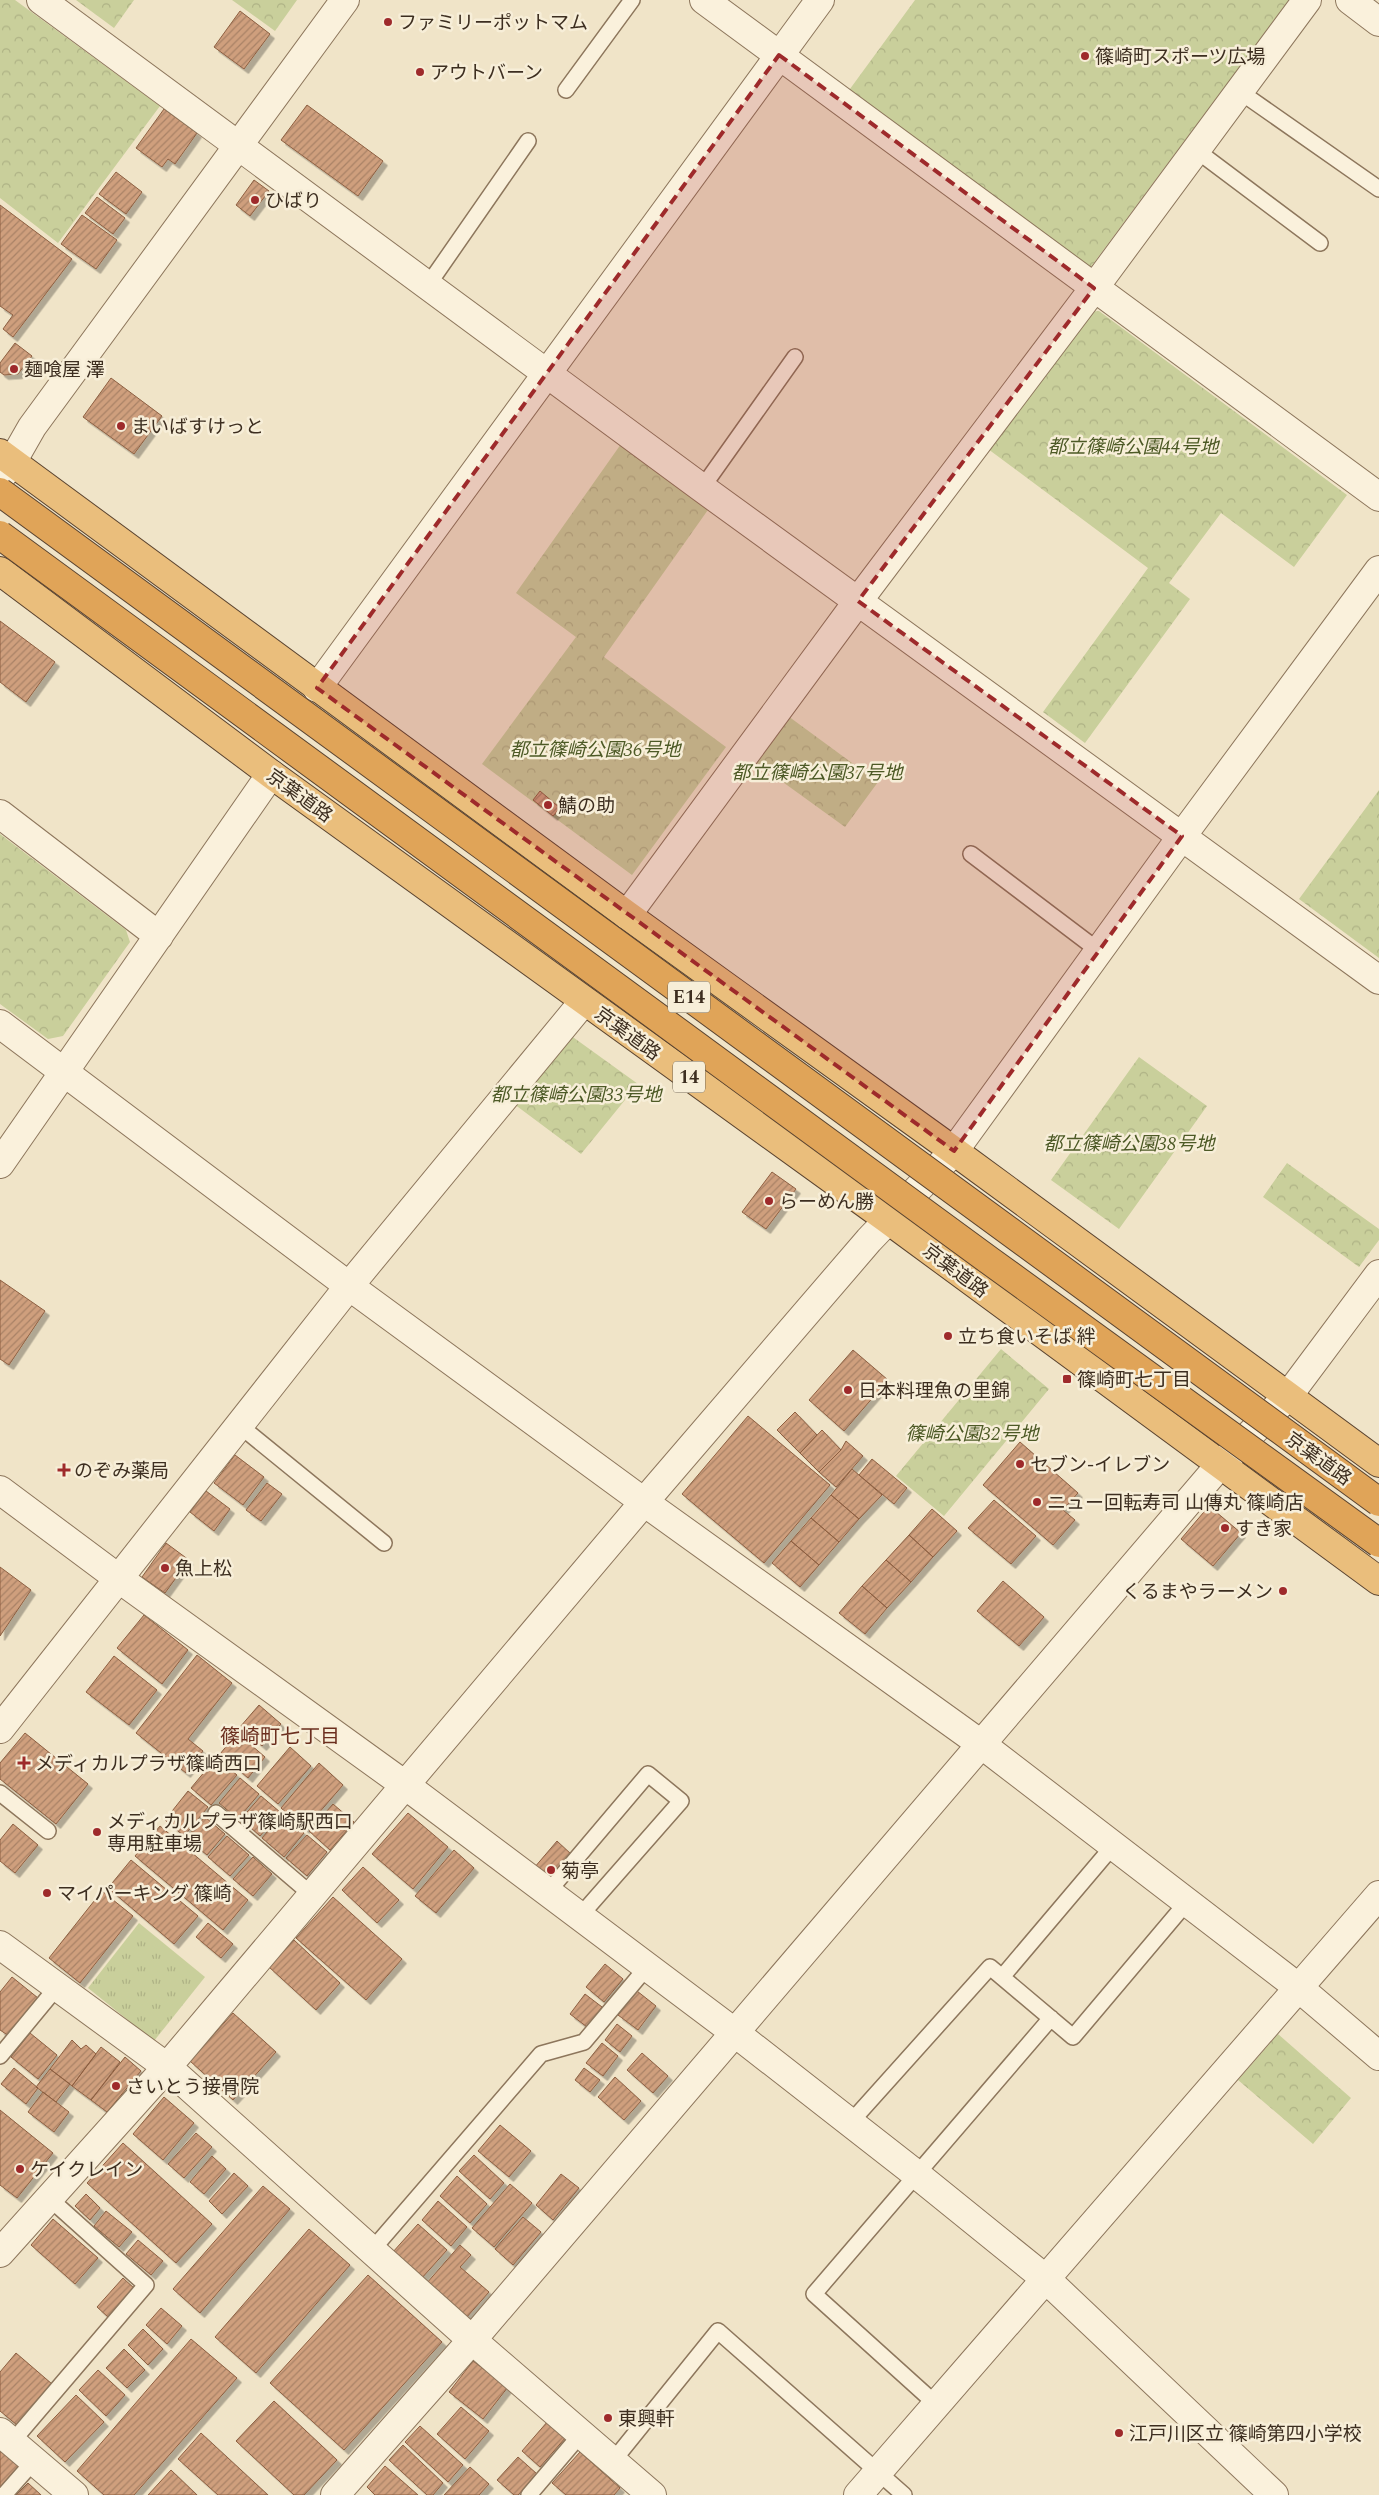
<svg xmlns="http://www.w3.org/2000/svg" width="1379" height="2495" font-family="Spectral,'Noto Sans JP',serif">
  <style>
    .grass { fill: url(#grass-tufts) }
    .park { fill: url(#park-crowns) }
    .building { fill: url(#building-hatch); stroke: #8d5f41; filter: url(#shadow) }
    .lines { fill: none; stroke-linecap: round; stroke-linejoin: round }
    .service-casing { stroke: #8d765c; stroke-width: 18 }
    .minor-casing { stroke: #8d765c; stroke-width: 30 }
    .tertiary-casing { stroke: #8d765c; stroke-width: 30 }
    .trunk-casing { stroke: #5b4430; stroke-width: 30 }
    .service { stroke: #faf1dc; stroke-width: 15 }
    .minor { stroke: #faf1dc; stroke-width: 28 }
    .tertiary { stroke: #faf1dc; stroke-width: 28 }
    .trunk { stroke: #eabe7c; stroke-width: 28 }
    .motorway-bridge-casing { stroke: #5b4430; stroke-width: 30; stroke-linecap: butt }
    .motorway-bridge { stroke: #e0a458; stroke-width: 28 }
    .marked { fill: #9e2a2b; fill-opacity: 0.2; stroke: #9e2a2b; stroke-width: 4; stroke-dasharray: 10 6; stroke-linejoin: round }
    .poi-dot { fill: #9e2a2b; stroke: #f7eed8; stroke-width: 2 }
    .labels { text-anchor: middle; stroke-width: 5; stroke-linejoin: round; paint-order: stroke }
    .shield { fill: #f7eed8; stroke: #756857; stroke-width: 1 }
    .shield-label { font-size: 18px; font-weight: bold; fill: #3d2e20 }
    .poi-label { font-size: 19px; fill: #3d2e20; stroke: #f7eed8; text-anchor: start }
    .park-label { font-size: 19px; font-style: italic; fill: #4d5a26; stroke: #f7eed8 }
    .street-label { font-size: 19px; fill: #3d2e20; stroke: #f7eed8 }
    .neighbourhood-label { font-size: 20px; fill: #6b2e1e; stroke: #f7eed8 }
  </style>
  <defs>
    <pattern id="grass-tufts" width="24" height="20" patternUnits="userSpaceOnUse" patternTransform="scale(1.25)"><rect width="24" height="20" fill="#c9cf9b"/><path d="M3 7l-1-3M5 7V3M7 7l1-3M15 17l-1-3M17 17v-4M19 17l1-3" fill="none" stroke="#aeb285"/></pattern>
    <pattern id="park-crowns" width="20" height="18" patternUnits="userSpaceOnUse" patternTransform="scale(1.25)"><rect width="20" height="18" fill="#c9cf9b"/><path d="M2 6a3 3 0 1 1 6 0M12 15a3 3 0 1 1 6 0" fill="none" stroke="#aeb285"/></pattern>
    <pattern id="building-hatch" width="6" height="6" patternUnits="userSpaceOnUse" patternTransform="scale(1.25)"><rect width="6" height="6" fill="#cf9f7d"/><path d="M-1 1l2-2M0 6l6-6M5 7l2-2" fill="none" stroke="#a98266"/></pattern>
    <filter id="shadow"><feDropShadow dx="4.5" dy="4.5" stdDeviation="0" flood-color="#0004"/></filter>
  </defs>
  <rect width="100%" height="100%" fill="#f0e4c8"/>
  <path class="grass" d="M139 1923 205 1977 154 2041 88 1988Z"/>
  <path class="park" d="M0 0H15L160 106 58 243 0 198Z
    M76 0H134L114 28Z
    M232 0H297L275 31Z
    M915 0H1289L1087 272 847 93Z
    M1099 311 1347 495 1294 567 1221 513 1169 583 1190 599 1085 743 1043 712 1148 568 988 449 1088 312Z
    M621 444 710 507 604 657 726 747 632 875 482 764 576 637 516 593Z
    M788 716 878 782 845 827 755 762Z
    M1379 790V958L1299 899Z
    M0 834 126 930 130 942 63 1036 48 1039 0 1004Z
    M570 1035 638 1084 581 1154 514 1104Z
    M1139 1057 1207 1106 1119 1229 1051 1180Z
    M1287 1163 1379 1229V1240L1359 1267 1263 1197Z
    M1001 1349 1049 1389 944 1516 896 1476Z
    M1278 2034 1351 2098 1313 2144 1238 2080Z"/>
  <path class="building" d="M240 11 270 34 244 69 214 47Z
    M307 105 383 161 358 196 281 140Z
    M164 109 197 133 175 164 168 159 162 167 136 148Z
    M116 172 142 192 126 214 99 194Z
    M254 180 269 191 250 216 236 205Z
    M97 197 125 218 113 234 85 213Z
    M0 205 72 259 13 337 3 329 13 315 0 306Z
    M82 215 117 240 96 269 61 244Z
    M15 343 32 356 18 374 4 375 0 372V363Z
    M111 378 162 416 134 454 83 417Z
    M0 621 55 662 26 702 0 682Z
    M540 791 560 808 553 816 533 800Z
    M772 1172 796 1189 766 1229 742 1212Z
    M0 1280 45 1311 9 1365 0 1359Z
    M853 1350 888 1380 844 1431 809 1400Z
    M795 1412 817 1435 800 1453 777 1430Z
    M748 1416 830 1485 764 1563 682 1494Z
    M822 1430 841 1450 819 1472 800 1453Z
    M846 1441 863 1456 836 1487 819 1472 841 1450Z
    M1020 1442 1078 1493 1063 1510 1075 1520 1053 1545 983 1485Z
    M235 1455 264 1477 243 1505 214 1483Z
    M872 1459 907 1488 894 1504 859 1475Z
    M852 1469 882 1495 859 1519 831 1495Z
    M267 1483 282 1494 261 1521 246 1510Z
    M206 1491 230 1509 214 1531 190 1512Z
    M831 1495 859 1519 839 1542 811 1518Z
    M994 1500 1036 1536 1011 1564 968 1528Z
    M1209 1506 1241 1533 1213 1566 1181 1539Z
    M932 1509 957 1531 933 1557 909 1535Z
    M811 1518 839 1542 819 1565 791 1541Z
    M909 1535 933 1557 911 1582 886 1560Z
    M791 1541 819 1565 800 1587 772 1563Z
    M166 1543 189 1560 165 1593 142 1577Z
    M886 1560 911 1582 887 1608 862 1586Z
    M0 1567 31 1590 0 1636Z
    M1003 1581 1044 1617 1019 1646 977 1611Z
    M862 1586 887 1608 865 1634 839 1613Z
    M144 1615 188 1650 162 1684 117 1648Z
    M197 1655 232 1683 188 1739 203 1751 186 1773 136 1733Z
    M114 1656 157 1690 129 1725 86 1692Z
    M259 1705 281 1724 262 1746 240 1727Z
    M25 1733 88 1784 56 1824 0 1779V1763Z
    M237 1733 265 1757 248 1778 220 1754Z
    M290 1747 311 1766 278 1804 257 1786Z
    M216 1758 237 1775 211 1805 191 1788Z
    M319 1763 343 1785 305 1829 281 1808Z
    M240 1778 259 1794 238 1819 219 1803Z
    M188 1791 208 1807 184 1836 165 1820Z
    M261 1796 280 1812 260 1836 241 1819Z
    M333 1804 354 1822 330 1850 309 1831Z
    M408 1813 448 1847 413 1889 372 1854Z
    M282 1814 304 1833 284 1857 262 1838Z
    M205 1817 225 1834 207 1855 186 1838Z
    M13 1824 38 1845 15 1873 0 1861V1840Z
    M160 1826 248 1900 223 1930 135 1856Z
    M307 1835 327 1852 307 1876 286 1858Z
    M227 1836 249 1855 230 1876 208 1857Z
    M557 1841 572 1855 549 1882 534 1868Z
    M454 1850 474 1868 436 1913 415 1896Z
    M253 1857 272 1874 253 1896 233 1879Z
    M131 1860 198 1916 174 1944 108 1888Z
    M363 1867 399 1900 377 1923 342 1890Z
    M102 1891 133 1916 80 1983 49 1958Z
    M333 1897 402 1959 366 2000 296 1938Z
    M208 1923 233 1944 221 1958 196 1937Z
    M294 1940 340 1983 316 2010 269 1967Z
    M605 1964 623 1979 604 2002 586 1987Z
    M12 1977 38 1998 9 2036 0 2030V1992Z
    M637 1991 656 2006 638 2030 618 2015Z
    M585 1994 602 2007 587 2027 570 2014Z
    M233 2013 276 2052 233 2100 190 2061Z
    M617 2024 632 2036 620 2052 605 2040Z
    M30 2033 57 2055 38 2079 11 2057Z
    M72 2040 81 2049 86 2045 96 2054 72 2086 50 2069Z
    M602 2043 618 2056 603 2076 586 2063Z
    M101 2047 120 2062 91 2100 72 2086Z
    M642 2053 668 2076 653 2093 627 2070Z
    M125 2057 141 2071 107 2112 91 2100Z
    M14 2068 38 2088 26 2104 1 2084Z
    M584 2068 600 2080 590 2092 575 2080Z
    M50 2069 70 2084 56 2102 36 2087Z
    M615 2077 641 2101 624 2120 598 2097Z
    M43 2092 69 2112 54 2132 28 2112Z
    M164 2097 194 2123 163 2160 133 2134Z
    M0 2110 53 2153 17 2198 0 2185Z
    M500 2125 531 2151 509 2177 478 2151Z
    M196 2133 212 2147 184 2178 168 2164Z
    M123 2143 212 2224 176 2263 87 2183Z
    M474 2155 504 2183 490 2199 459 2171Z
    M212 2156 226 2169 204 2194 190 2182Z
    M234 2173 248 2186 222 2214 209 2201Z
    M561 2174 579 2188 553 2220 536 2205Z
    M457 2176 487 2204 470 2223 440 2196Z
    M510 2184 532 2203 494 2247 472 2228Z
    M263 2186 290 2209 200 2313 173 2289Z
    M86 2194 100 2208 90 2220 75 2206Z
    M438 2201 467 2227 451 2246 422 2220Z
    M106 2211 132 2232 119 2247 94 2226Z
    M523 2217 541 2232 513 2265 495 2249Z
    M53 2219 98 2258 75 2284 31 2245Z
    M418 2224 447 2250 421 2279 392 2253Z
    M309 2229 350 2265 256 2373 215 2337Z
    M138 2240 163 2261 151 2275 126 2254Z
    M460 2245 471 2255 460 2267 489 2292 466 2318 426 2284Z
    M368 2275 442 2342 344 2450 270 2383Z
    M123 2278 135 2289 108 2317 97 2307Z
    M161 2308 182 2326 167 2344 146 2325Z
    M143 2329 163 2349 148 2365 128 2345Z
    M191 2339 237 2378 134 2495H104L77 2471Z
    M124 2349 145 2370 127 2388 106 2368Z
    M16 2353 52 2384 17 2425 0 2411V2372Z
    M473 2361 508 2387 483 2419 449 2392Z
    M98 2370 125 2395 106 2416 79 2390Z
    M76 2395 104 2422 65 2462 37 2436Z
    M274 2401 337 2460 304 2495H294L236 2441Z
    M461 2407 489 2431 465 2459 437 2434Z
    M548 2421 566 2437 540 2467 522 2451Z
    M420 2426 463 2465 448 2482 405 2442Z
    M201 2433 268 2495H218L178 2459Z
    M403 2445 443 2483 433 2495H427L389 2460Z
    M0 2448 20 2466 2 2487 0 2486Z
    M580 2452 620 2488 614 2495H566L552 2483Z
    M518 2457 537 2474 518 2495H514L497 2480Z
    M385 2466 418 2495H375L367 2487Z
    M470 2467 489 2484 479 2495H444Z
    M171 2470 197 2495H148Z
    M28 2483 41 2495H16Z"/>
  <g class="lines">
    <defs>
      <path id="service" d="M566 90 632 0
        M1239 91 1379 189
        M1196 150 1320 243
        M428 285 528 141
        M702 488 795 357
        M971 854 1099 951
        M239 1425 384 1543
        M0 1793 48 1831
        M216 1813 312 1895
        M548 1892 648 1774 681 1801 580 1916
        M1002 1977 1113 1846
        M0 2056 57 1987
        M850 2123 990 1967 1073 2037 1187 1902
        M372 2250 541 2054 584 2042 647 1967
        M937 2405 814 2294 1051 2018
        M12 2442 146 2285 49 2198
        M613 2461 718 2331 904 2495
        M4 2495 34 2461
        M529 2495 581 2434"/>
      <path id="minor" d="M41 0 702 488 1379 980
        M704 0 1379 497
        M1350 0 1379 22
        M317 688 820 0
        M0 814 159 936
        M627 915 858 601 1094 288 1307 0
        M0 1164 271 774
        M0 1490 118 1578 405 1785 734 2032 916 2174 1047 2280 1274 2495
        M0 1729 349 1286 584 1001
        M0 1945 167 2067 472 2340 652 2495
        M0 2253 167 2067 644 1502 869 1240 954 1151 1182 836 1379 570
        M0 2432 74 2495
        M335 2495 472 2340 1219 1466 1288 1396 1379 1274
        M858 2495 1379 1895"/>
      <path id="tertiary" d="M0 478 12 462 32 427 345 0
        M0 1024 349 1286 644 1502 981 1744 1299 1988 1379 2056"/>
      <path id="trunk" d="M0 453 627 915 954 1151 1379 1463
        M0 571 271 774 887 1219 1379 1581"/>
    </defs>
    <use href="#service" class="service-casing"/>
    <use href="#minor" class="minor-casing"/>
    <use href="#tertiary" class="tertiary-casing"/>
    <use href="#trunk" class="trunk-casing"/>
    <use href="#service" class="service"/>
    <use href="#minor" class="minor"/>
    <use href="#tertiary" class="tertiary"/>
    <use href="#trunk" class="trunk"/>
    <defs>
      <path id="motorway-bridge" d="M0 492 1379 1502
        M0 535 990 1261 1379 1543"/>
    </defs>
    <use href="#motorway-bridge" class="motorway-bridge-casing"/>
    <use href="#motorway-bridge" class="motorway-bridge"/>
  </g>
  <path class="marked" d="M779 55 1094 288 858 601 1182 836 954 1151 317 688Z"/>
  <g class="poi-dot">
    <circle cx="388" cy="22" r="5"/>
    <circle cx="1085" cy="56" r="5"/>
    <circle cx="420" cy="72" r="5"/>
    <circle cx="255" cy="200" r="5"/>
    <circle cx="14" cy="369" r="5"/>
    <circle cx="121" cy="426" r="5"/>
    <circle cx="548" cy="805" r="5"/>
    <circle cx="769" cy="1201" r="5"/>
    <circle cx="948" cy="1336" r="5"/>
    <rect x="1062" y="1374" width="10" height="10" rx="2.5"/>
    <circle cx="848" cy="1390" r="5"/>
    <circle cx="1020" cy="1464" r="5"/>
    <path d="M61.5 1462.5h5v5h5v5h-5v5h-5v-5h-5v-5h5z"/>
    <circle cx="1037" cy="1502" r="5"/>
    <circle cx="1225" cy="1528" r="5"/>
    <circle cx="165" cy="1568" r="5"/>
    <circle cx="1283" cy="1591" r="5"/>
    <path d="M21.5 1755.5h5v5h5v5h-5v5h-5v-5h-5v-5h5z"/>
    <circle cx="97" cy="1832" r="5"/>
    <circle cx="551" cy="1870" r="5"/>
    <circle cx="47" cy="1893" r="5"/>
    <circle cx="116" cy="2086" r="5"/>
    <circle cx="20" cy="2169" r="5"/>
    <circle cx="608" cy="2418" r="5"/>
    <circle cx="1119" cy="2433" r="5"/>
  </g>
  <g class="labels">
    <g class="shield">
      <rect x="668" y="981.5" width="42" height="31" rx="4"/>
      <rect x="673" y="1061.5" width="32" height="31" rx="4"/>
    </g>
    <g class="shield-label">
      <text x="689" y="1003">E14</text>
      <text x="689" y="1083">14</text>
    </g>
    <g class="poi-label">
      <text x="398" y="29">ファミリーポットマム</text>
      <text x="1095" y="63">篠崎町スポーツ広場</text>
      <text x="430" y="79">アウトバーン</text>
      <text x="265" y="207">ひばり</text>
      <text x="24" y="376">麺喰屋 澤</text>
      <text x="131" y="433">まいばすけっと</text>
      <text x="558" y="812">鯖の助</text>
      <text x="779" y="1208">らーめん勝</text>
      <text x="958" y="1343">立ち食いそば 絆</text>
      <text x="1077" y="1386">篠崎町七丁目</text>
      <text x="858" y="1397">日本料理魚の里錦</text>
      <text x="1030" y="1471">セブン-イレブン</text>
      <text x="74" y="1477">のぞみ薬局</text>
      <text x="1047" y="1509">ニュー回転寿司 山傳丸 篠崎店</text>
      <text x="1235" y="1535">すき家</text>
      <text x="175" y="1575">魚上松</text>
      <text x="1273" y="1598" text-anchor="end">くるまやラーメン</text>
      <text x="35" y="1770">メディカルプラザ篠崎西口</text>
      <text x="107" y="1828">メディカルプラザ篠崎駅西口<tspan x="107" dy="22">専用駐車場</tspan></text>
      <text x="561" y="1877">菊亭</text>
      <text x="57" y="1900">マイパーキング 篠崎</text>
      <text x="126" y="2093">さいとう接骨院</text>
      <text x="30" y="2176">ケイクレイン</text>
      <text x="618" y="2425">東興軒</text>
      <text x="1129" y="2440">江戸川区立 篠崎第四小学校</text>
    </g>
    <g class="park-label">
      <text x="1133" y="453">都立篠崎公園44号地</text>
      <text x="595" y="756">都立篠崎公園36号地</text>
      <text x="817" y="779">都立篠崎公園37号地</text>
      <text x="576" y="1101">都立篠崎公園33号地</text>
      <text x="1129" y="1150">都立篠崎公園38号地</text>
      <text x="972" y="1440">篠崎公園32号地</text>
    </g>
    <g class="street-label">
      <text transform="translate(300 795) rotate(36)" y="7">京葉道路</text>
      <text transform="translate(628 1033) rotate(36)" y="7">京葉道路</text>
      <text transform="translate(956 1270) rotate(37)" y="7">京葉道路</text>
      <text transform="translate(1319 1458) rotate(36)" y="7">京葉道路</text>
    </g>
    <g class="neighbourhood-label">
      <text x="280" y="1743">篠崎町七丁目</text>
    </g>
  </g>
</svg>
